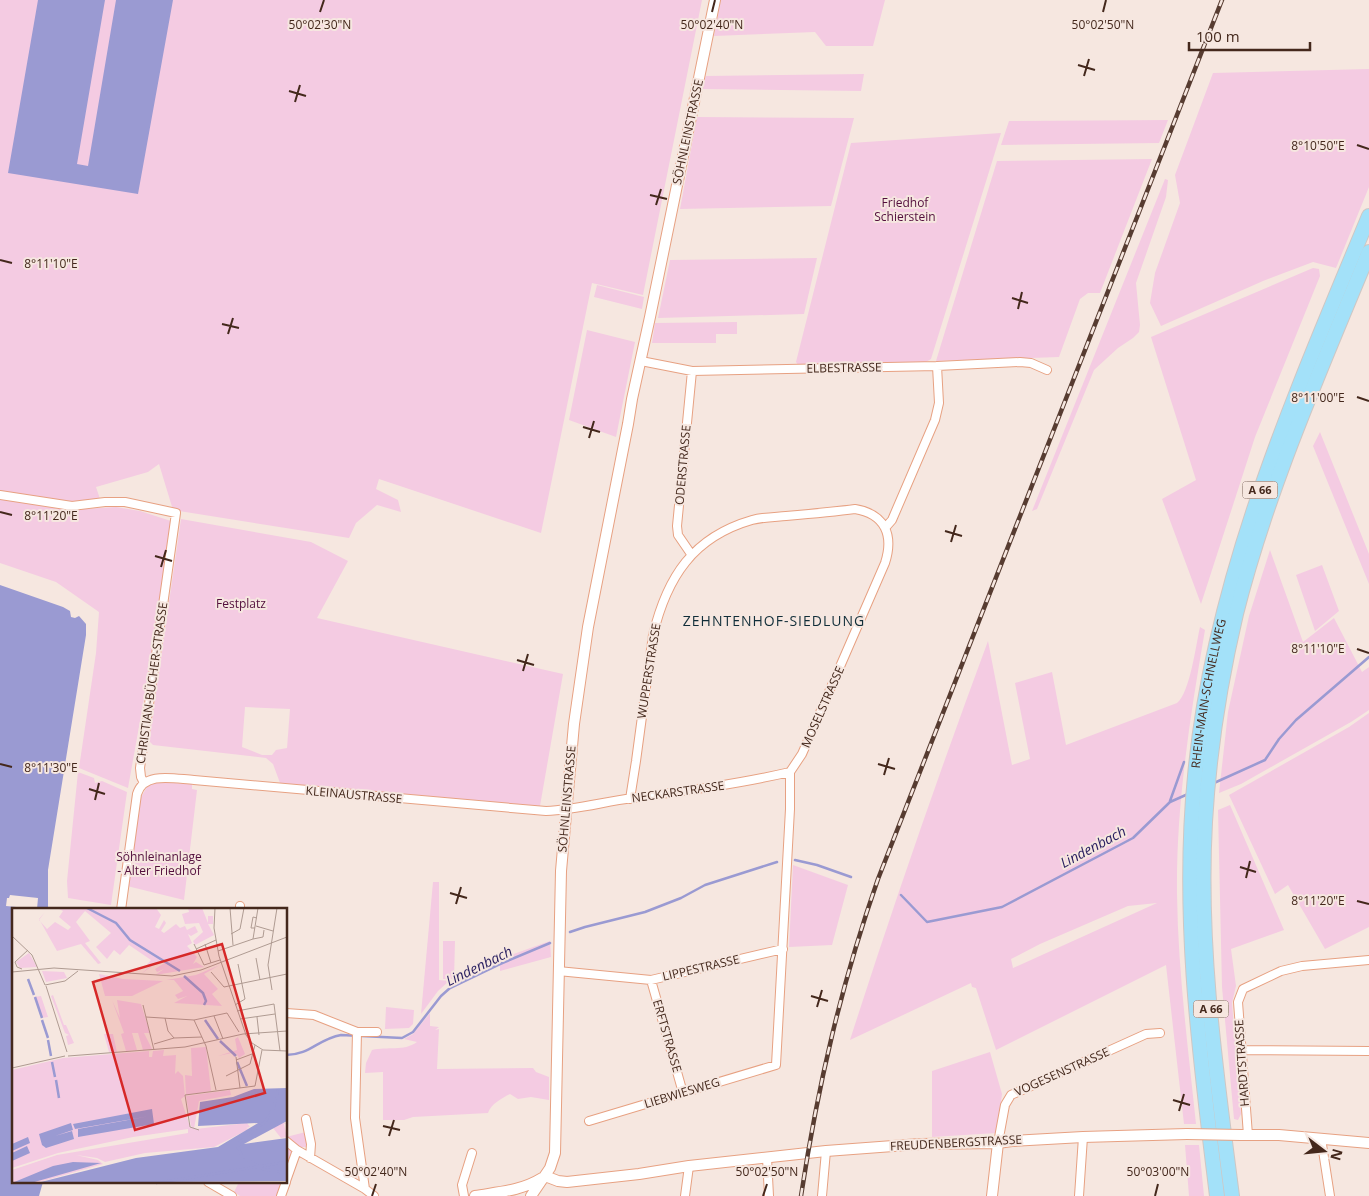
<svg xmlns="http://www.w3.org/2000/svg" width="1369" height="1196" font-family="'Open Sans',sans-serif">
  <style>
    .green { fill: #f4cbe2; fill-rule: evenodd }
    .water { fill: #9a9ad2 }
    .pier { fill: #f6e7e0 }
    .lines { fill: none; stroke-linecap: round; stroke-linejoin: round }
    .stream { stroke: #9a9ad2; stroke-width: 2.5 }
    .minor-casing { stroke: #e7a182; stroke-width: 10 }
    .tertiary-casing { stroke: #e7a182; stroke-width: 12 }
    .motorway-casing { stroke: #cec7c4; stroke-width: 16 }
    .minor { stroke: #fff; stroke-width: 8 }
    .tertiary { stroke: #fff; stroke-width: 10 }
    .motorway { stroke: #a3e1f9; stroke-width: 14 }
    .rail-casing { stroke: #573c31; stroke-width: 4.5 }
    .rail { stroke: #f6e7e0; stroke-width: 2.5; stroke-dasharray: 8; stroke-linecap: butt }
    .tertiary-bridge-casing { stroke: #e7a182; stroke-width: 12; stroke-linecap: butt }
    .tertiary-bridge { stroke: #fff; stroke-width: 10 }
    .ticks { fill: none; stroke: #44281c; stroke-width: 2 }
    .labels { text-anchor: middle; stroke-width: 4; stroke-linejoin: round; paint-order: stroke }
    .shield { fill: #f6e7e0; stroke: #796157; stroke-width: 1 }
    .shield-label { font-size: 11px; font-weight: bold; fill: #44281c }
    .street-label { font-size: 12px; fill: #44281c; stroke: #f6e7e0 }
    .park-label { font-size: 12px; fill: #530f3d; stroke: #f6e7e0 }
    .neighbourhood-label { font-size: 14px; letter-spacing: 1px; fill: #112e39; stroke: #f6e7e0 }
    .water-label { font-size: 14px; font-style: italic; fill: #271d5f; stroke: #f6e7e0 }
    .inset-river { fill: none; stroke: #9a9ad2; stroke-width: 2.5 }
    .inset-road { fill: none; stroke: #af9b92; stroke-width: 1 }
    .view { fill: #d62828; fill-opacity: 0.15; stroke: #d62828; stroke-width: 2.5 }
    .inset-edge { fill: none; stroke: #44281c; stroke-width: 2.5 }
    .ticks-label { font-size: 12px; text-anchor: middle; fill: #44281c; stroke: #f6e7e0; stroke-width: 4; stroke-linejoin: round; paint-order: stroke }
  </style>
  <rect width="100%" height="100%" fill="#f6e7e0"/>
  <path class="green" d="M0 0H702L643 295 592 283 541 533 379 479 376 489 398 500 401 512 377 505 356 523 349 538 173 510 159 464 148 472 96 487 100 499 68 502 0 492Z
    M721 0H885L873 46H826L815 32 714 36Z
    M1369 69V187L1336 268 1313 262 1263 281 1161 326 1150 303 1155 273 1180 203 1175 175 1213 73Z
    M864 74 861 91 702 89 706 76Z
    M697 117 854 118 831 206 680 209Z
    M1168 120 1159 143 1001 145 1009 121Z
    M1001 133 931 359 926 362 799 366 796 362 851 143Z
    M1152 159 1100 293H1088L1080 299 1059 357 936 361 997 161Z
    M1165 179 1168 180 1166 197 1136 283 1140 325 1139 332 1133 338 1118 348 1094 370 1037 509 1032 511Z
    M817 258 804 314 658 318 670 260Z
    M1313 268 1319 269 1320 276 1255 437 1201 604 1162 499 1196 480 1151 337Z
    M597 285 644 297 642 309 594 297Z
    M737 322V334H716V343H652L655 323Z
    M587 330 635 342 616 437 569 420Z
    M1320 432 1369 554V584L1313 446Z
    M0 499 67 510 116 507 140 511 171 521 152 654 128 788 79 768 96 653 99 612 56 582 0 563Z
    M181 519 311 542 348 561 317 618 563 674 540 806 280 783 273 764 266 758 153 745 149 741ZM245 707 290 709 287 748 276 750 272 755H262L242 747Z
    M1270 550 1303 642 1334 618 1362 672 1369 667V710L1351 722 1241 784 1219 793 1228 712 1249 616Z
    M1322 565 1339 611 1315 631 1296 575Z
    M1200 627 1205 630C1190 717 1176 805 1177 894 1178 971 1188 1047 1196 1124H1184L1166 965 996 1050 976 988 972 987 971 983 850 1040C893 906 939 773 988 641L1012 765 1030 759 1015 683 1052 672 1066 745 1177 703C1190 693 1196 644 1200 627ZM1157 903 1013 968 1011 959 1040 944 1128 906Z
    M1369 713V927L1325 949 1288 885 1275 894 1229 795 1349 727Z
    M78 772 94 778 95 783 102 781 127 792 111 905 68 898 67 881Z
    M156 782 192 784V789L197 790 184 900 127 886 140 799 147 787Z
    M1230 805 1284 930 1231 949 1236 986 1232 1003 1241 1114 1238 1120 1234 1119 1222 987 1218 810Z
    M793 865 848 885 832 945 789 947Z
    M433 882H439V980L449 981 438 991 421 1014Z
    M443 941H455L454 979H443Z
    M550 941 551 957 500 971V959Z
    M386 1007 414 1010 413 1024 409 1028 385 1029Z
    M430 1013V1026L439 1027 435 1030 439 1029 437 1069 533 1068 536 1072 549 1077V1100L531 1097 518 1099 510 1094C502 1098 491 1104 488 1113L413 1117 404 1120H383V1072L365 1073 366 1063 372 1050C388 1046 403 1052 417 1042L404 1039 413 1034Z
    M990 1052 1002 1094 997 1133 932 1137V1071Z
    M306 1132 308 1147H297L286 1172V1137Z
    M1185 1145H1199L1204 1196H1189Z
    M239 1182H283L278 1196H240L234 1192Z"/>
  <path class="water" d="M38 0H105L77 164 88 166 116 0H173L138 194 8 173Z
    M0 585 63 607 70 611 71 617 75 618 79 616 86 624V635L48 870V908L45 910H14V1182H43L39 1196H0Z"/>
  <path class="pier" d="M10 895 38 898 37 909 6 906 7 898H9Z"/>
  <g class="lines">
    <path class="stream" d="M1214 783 1265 760 1279 739 1296 720 1369 657
      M1170 801 1184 762
      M795 860 817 865 851 877
      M901 895 927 922 1002 907 1133 838 1170 802 1188 794
      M570 932 585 927 645 912 681 898 705 885 777 862
      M286 1055C310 1055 318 1039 341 1035L402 1038 413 1032 441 996 450 988 500 964 550 943"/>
    <defs>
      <path id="minor" d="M641 361 692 371 937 366 1020 362 1031 363 1047 370
        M0 495 72 506 105 502H125L176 513 140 768 141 777 144 783
        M885 528 892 520 935 420 939 403 937 366
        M691 554 678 535 677 526 692 371
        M121 910 137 794C144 771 175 779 194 780L546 811C575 810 603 802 632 798 685 791 738 784 790 772
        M240 910V906
        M558 971 651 980 783 949
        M651 980 683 1093
        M286 1013 314 1015 357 1032H377
        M357 1032 355 1118 365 1189
        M1241 1050 1369 1051
        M306 1119 311 1144 310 1158
        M589 1121 776 1065 790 809V772L802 754 885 563C894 535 885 514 855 509 832 512 809 514 786 516 775 517 763 517 752 520 693 537 667 577 653 635L636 761 630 799
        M1248 1135 1238 1002 1243 989 1281 971 1302 966 1369 960
        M1321 1138 1330 1196
        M286 1141 297 1150 365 1189 374 1196
        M998 1143 1005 1105 1011 1095 1146 1034 1160 1033
        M767 1158 769 1196
        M286 1181 297 1150
        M208 1182 232 1196
        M281 1196 286 1182
        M464 1196 462 1185 472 1153
        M685 1196 689 1166
        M822 1196 826 1151
        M1079 1196 1083 1137"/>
      <path id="tertiary" d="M1241 1135H1279L1369 1143
        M545 1176 558 1181 567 1182 639 1174 689 1166 826 1151 920 1144 998 1143 1012 1141 1083 1137 1187 1134
        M475 1196C498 1192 521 1191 542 1178
        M531 1196 550 1168 555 1153 561 871 574 724 588 627 628 424 632 399 650 317 715 0
        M992 1196 998 1143"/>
      <g id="motorway">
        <path id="s1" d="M1217 1196C1200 1057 1181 917 1195 776 1213 579 1294 397 1369 216"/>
        <path d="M1232 1196C1216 1072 1198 947 1205 822 1209 752 1220 682 1236 614 1267 490 1320 371 1369 252"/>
      </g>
    </defs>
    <use href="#minor" class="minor-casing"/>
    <use href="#tertiary" class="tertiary-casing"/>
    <use href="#motorway" class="motorway-casing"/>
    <use href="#minor" class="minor"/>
    <use href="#tertiary" class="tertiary"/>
    <use href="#motorway" class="motorway"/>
    <defs>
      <path id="rail" d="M801 1196C818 1085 841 985 878 879L1222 0"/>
    </defs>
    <use href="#rail" class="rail-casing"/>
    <use href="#rail" class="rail"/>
    <defs>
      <path id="tertiary-bridge" d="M1187 1134 1241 1135"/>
    </defs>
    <use href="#tertiary-bridge" class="tertiary-bridge-casing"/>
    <use href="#tertiary-bridge" class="tertiary-bridge"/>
  </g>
  <path class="ticks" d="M320 12 324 0M712 12 715 0M1103 12 1106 0M1078 65 1095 70M1084 76 1089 59M289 91 306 96M295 102 300 85M1357 145 1369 149M650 195 667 199M656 205 661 189M0 260 12 263M1012 298 1028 303M1018 309 1022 292M222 324 239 328M228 334 233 318M1357 397 1369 401M583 427 600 432M589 438 594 421M0 512 12 515M945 531 962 536M951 542 956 525M155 556 172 561M161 567 166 550M1357 649 1369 653M517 660 534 665M523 671 528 654M0 764 12 767M878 764 895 769M884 775 889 758M89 789 105 794M95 800 99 783M1240 867 1256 872M1246 878 1250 861M450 893 467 898M1357 901 1369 904M456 904 461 887M811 996 828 1001M817 1007 822 990M1173 1100 1190 1105M1179 1111 1184 1094M383 1126 400 1130M389 1136 394 1120M372 1196 376 1184M763 1196 767 1184M1155 1196 1158 1184"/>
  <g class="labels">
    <g class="shield">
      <rect x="1242.5" y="481.5" width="35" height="17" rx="4"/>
      <rect x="1193.5" y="1000.5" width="35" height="17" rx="4"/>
    </g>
    <g class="shield-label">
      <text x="1260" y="494">A 66</text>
      <text x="1211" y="1013">A 66</text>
    </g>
    <g class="street-label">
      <text transform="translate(688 132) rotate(-78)" y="4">SÖHNLEINSTRASSE</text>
      <text transform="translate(844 368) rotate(-1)" y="4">ELBESTRASSE</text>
      <text transform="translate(683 465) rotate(-85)" y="4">ODERSTRASSE</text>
      <text transform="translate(649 671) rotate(-81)" y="4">WUPPERSTRASSE</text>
      <text transform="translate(152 683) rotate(-82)" y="4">CHRISTIAN-BÜCHER-STRASSE</text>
      <text dy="4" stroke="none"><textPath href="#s1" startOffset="505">RHEIN-MAIN-SCHNELLWEG</textPath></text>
      <text transform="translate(823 707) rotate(-66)" y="4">MOSELSTRASSE</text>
      <text transform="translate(678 792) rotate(-8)" y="4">NECKARSTRASSE</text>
      <text transform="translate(354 795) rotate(5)" y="4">KLEINAUSTRASSE</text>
      <text transform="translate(567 799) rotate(-85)" y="4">SÖHNLEINSTRASSE</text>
      <text transform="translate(701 968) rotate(-13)" y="4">LIPPESTRASSE</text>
      <text transform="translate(667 1036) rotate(74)" y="4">ERFTSTRASSE</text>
      <text transform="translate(1242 1063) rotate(-94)" y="4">HARDTSTRASSE</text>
      <text transform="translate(1062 1072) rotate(-24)" y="4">VOGESENSTRASSE</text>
      <text transform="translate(682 1093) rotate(-17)" y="4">LIEBWIESWEG</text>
      <text transform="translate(956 1143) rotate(-3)" y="4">FREUDENBERGSTRASSE</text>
    </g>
    <g class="park-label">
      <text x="905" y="207">Friedhof<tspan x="905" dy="14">Schierstein</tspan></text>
      <text x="241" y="608">Festplatz</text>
      <text x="159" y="861">Söhnleinanlage<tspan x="159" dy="14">- Alter Friedhof</tspan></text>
    </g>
    <g class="neighbourhood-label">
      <text x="774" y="626">ZEHNTENHOF-SIEDLUNG</text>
    </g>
    <g class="water-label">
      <text transform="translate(1093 847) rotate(-28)" y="5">Lindenbach</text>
      <text transform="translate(479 966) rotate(-26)" y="5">Lindenbach</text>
    </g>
  </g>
  <g transform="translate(12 908)">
    <rect width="275" height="275" fill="#f6e7e0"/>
    <path d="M45 0H144L149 7 143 19 147 21 152 12 154 15 149 23 152 25 164 16 168 20 173 18 175 22 183 18 186 24 179 28 176 26 180 35 175 38 185 49 181 56 184 54 192 59 143 67 152 61 145 64 143 61 154 54 150 51 129 66 143 54 133 59 139 52 117 37 108 47 102 42 95 51 84 39 99 25 73 3 64 14 78 33 73 35 89 55 86 56 69 36 45 43 27 11 33 4 27 12 35 21 43 14 56 22 59 19 47 9 51 3ZM176 0H190L196 15V8H201V16H196L202 27 183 37 181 33 191 24 187 15 173 16 170 6 177 4ZM17 45 25 59 8 60 4 54ZM208 57 192 66 206 81 200 86 210 98 162 95 175 88 166 91 163 87 171 83 162 72H154L184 67ZM30 63 52 64 55 70 34 74ZM87 66 111 71 151 73 120 88H93ZM41 87 52 117H54L62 135 56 137 54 128 57 127 53 125 39 88ZM29 88 36 109 29 110 22 89ZM100 92 108 110 105 92 129 96 138 125H132L140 141 131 142 126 125H120L125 142 114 143 109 126 112 125ZM92 126H101L105 144H97ZM226 129 233 146 227 150 224 145 221 149V145H220L206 148 225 142 223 131ZM194 139 199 183 174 187 173 167 180 168 179 140ZM152 142 151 148 164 147 163 166 166 163 171 168 173 188 169 191 178 219 184 221 235 215 238 219 234 220 237 221 202 239 133 245 93 254 85 250 64 247 86 252 91 256 24 275H0V262L45 247 176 225V221L121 229 46 245 0 260V162L51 150 137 143V149H140L141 143ZM218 182 219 187 187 193 182 221 179 218 174 188ZM267 215H275L272 216 275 229 269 230 261 220 245 229Z" fill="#f4cbe2"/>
    <path d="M275 180V213L232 236 275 230V273L25 275 124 250 206 239 246 215 186 218 188 194 221 189 242 181ZM140 201 142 216 66 229V221L138 208 63 221 61 216ZM59 215 61 222 43 228 60 223 62 231 34 240 30 237 27 226ZM16 229 18 235 0 243V236ZM15 238 18 245 0 253V245ZM61 254 89 255 19 275H0L41 258Z" fill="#9a9ad2"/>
    <path class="inset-river" d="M75 0 104 15 118 32 168 63M172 68 191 85 194 93 192 97M16 71 22 87M23 89 30 110M30 112 36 130M193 112 206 131M36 132 39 148M208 133 224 148M40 154 43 169M225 154 235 178M44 172 47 190M266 182 262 199 254 213 228 234 226 240 230 248 251 261 275 265M144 275 275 254"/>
    <path class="inset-road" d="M203 0 202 20 207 48 234 127M218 0 221 37M244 18 261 23M243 20H239L241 9 245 10M219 26 228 21 232 0M0 28 20 47 33 77M241 31 251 29 252 22M182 36 192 57 208 52M193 36 199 55M184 41 204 32M206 43 241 31 246 0M244 50 248 72M10 61 5 59 3 54 16 42M0 64 42 60 160 68 189 62 275 29M199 64 212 79 275 66M33 77 53 73 66 63M34 78 55 144M260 82 256 57 265 0M131 97 142 142M223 97 233 91 226 56M225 103 262 96 268 143M202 108 211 131M134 109 182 112 215 105 227 124M245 109 247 127M153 110 156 123 162 130 190 129M228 111 263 106M182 112 194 138 204 182M234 127 240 135 251 142 275 143M142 136 162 130M56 148 173 139 231 126 275 123M224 149 228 180M224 152 240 146M0 160 53 148M214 168 238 156 243 137M187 222 178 219 173 187 243 178 250 142"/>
    <path class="view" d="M210 36 253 185 123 222 81 74Z"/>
    <rect width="275" height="275" class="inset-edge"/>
  </g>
  <g class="ticks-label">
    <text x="320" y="29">50°02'30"N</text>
    <text x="712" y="29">50°02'40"N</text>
    <text x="1103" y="29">50°02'50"N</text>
    <text x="1318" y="150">8°10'50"E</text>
    <text x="51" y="268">8°11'10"E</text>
    <text x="1318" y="402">8°11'00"E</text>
    <text x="51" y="520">8°11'20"E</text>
    <text x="1318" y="653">8°11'10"E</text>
    <text x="51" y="772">8°11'30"E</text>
    <text x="1318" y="905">8°11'20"E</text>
    <text x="376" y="1176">50°02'40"N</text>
    <text x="767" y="1176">50°02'50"N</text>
    <text x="1158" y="1176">50°03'00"N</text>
  </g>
  <g transform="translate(1324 1151) rotate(106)" stroke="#f6e7e0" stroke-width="4" paint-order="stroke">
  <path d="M0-4L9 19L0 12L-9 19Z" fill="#44281c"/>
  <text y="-8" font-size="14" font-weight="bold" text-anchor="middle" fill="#44281c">N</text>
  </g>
  <path d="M1189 42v8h121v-8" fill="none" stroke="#44281c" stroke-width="2.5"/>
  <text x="1196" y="42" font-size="15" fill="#44281c" stroke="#f6e7e0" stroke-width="4" paint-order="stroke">100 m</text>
</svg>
